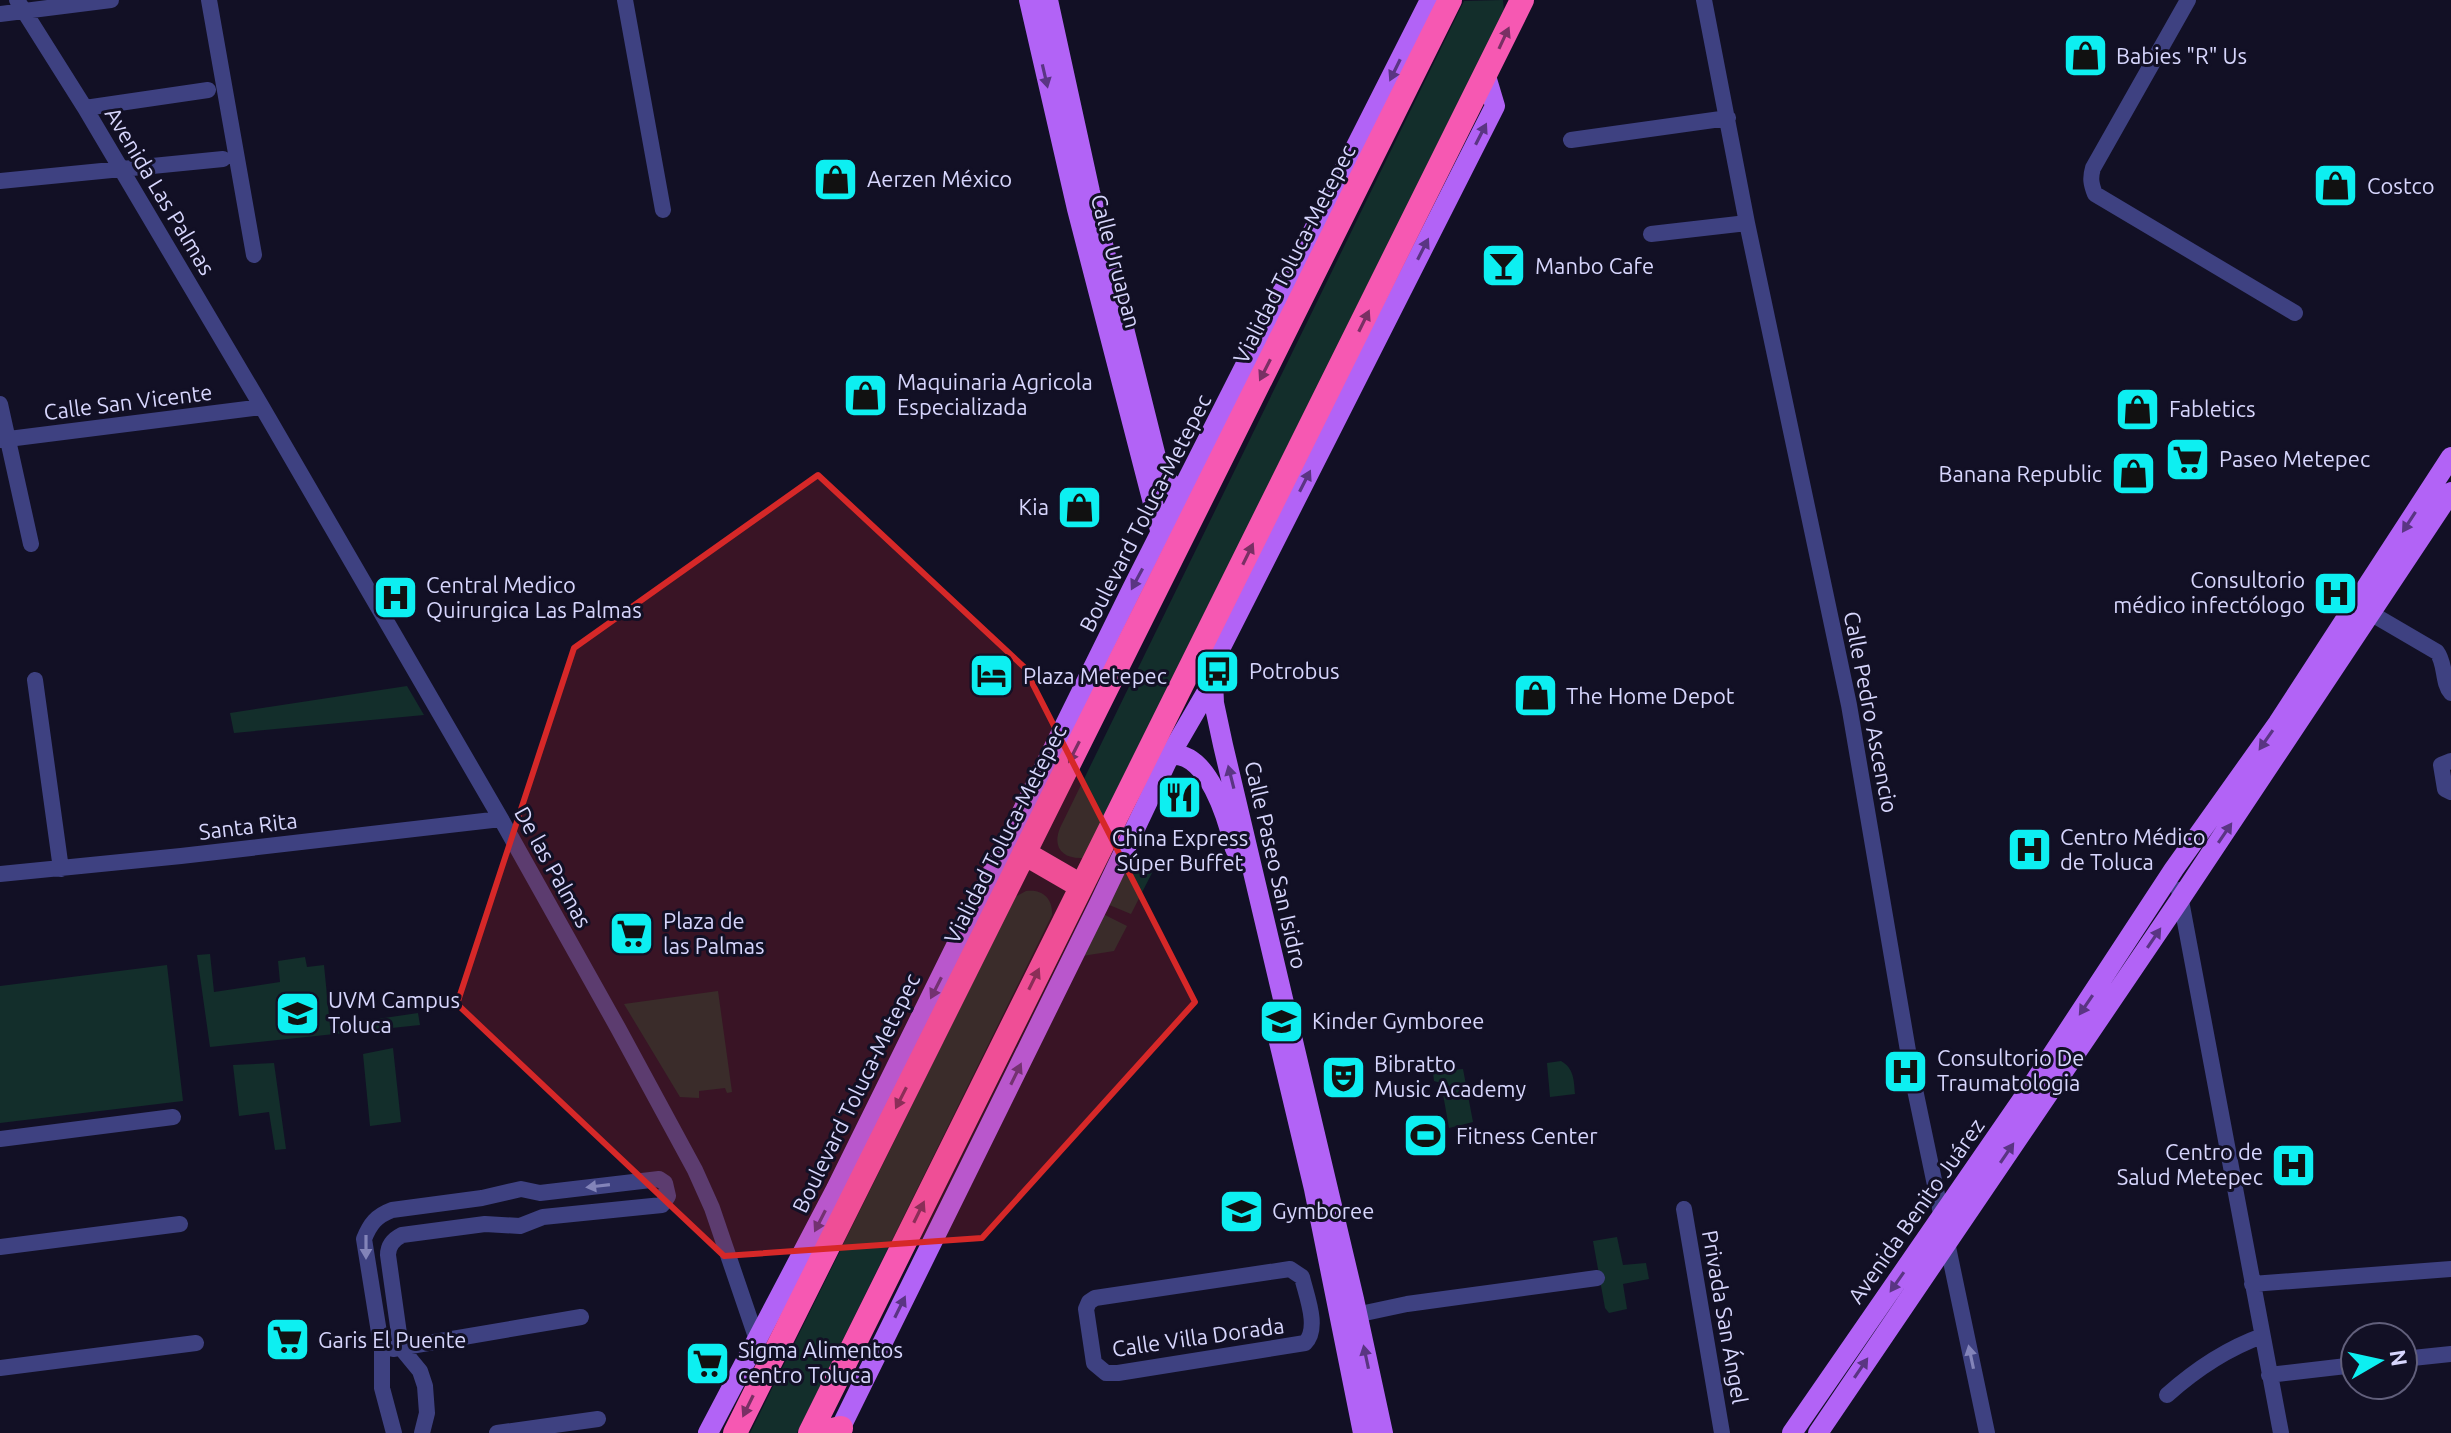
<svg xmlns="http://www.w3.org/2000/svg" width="2451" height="1433" font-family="Ubuntu,sans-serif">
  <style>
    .green { fill: #132e2b }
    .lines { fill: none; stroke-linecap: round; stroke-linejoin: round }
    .minor { stroke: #3e4181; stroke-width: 16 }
    .major { stroke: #b263f6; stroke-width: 20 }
    .highway { stroke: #f658b2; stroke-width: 24 }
    .oneway { fill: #793064 }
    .oneway2 { fill: #5a3583 }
    .oneway3 { fill: #8384b9 }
    .marked { fill: #d62828; fill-opacity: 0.2; stroke: #d62828; stroke-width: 6; stroke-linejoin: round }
    .labels { text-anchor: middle; stroke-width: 6; stroke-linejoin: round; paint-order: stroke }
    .poi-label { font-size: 22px; fill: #d7d6fd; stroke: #121025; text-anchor: start }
    .street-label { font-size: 22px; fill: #d7d6fd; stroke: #121025 }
  </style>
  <rect width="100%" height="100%" fill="#121025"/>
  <path class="green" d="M1503 0 1504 11 1083 858C1063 859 1052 848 1060 828L1464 1Z
    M407 686 424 715 234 733 230 713Z
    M1154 869 1131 914 1107 904 1124 872Z
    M1026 891C1042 889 1053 898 1052 915L797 1433H750L1015 897Z
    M1103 914 1127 926 1114 951 1082 956Z
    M210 954 214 992 280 982 278 961 305 957 307 967 324 965 330 1026 418 1013 420 1025 210 1047 197 955Z
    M167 965 183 1101 0 1123V986Z
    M718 991 732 1092 727 1093 725 1088 699 1091V1098L680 1097 624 1004Z
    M393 1048 401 1122 370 1126 363 1054Z
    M1561 1061C1574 1068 1574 1081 1575 1094L1550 1097 1547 1063Z
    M274 1063 286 1149 275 1150 269 1112 239 1116 233 1065Z
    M1463 1069 1473 1122 1449 1128 1441 1083 1434 1081 1433 1072Z
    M1617 1237 1623 1265 1646 1263 1649 1279 1623 1284 1627 1309 1609 1313 1605 1308 1593 1241Z"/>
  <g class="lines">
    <path class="minor" d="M17 0 85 108 262 407 501 819 618 1028 695 1170 712 1208 758 1343
      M209 0 254 255
      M625 0 663 210
      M1704 0 1747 223 1849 705 1913 1080 1987 1433
      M2188 0 2093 168C2090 178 2091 184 2095 194L2295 313
      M0 14 111 0
      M85 108 208 90
      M1571 140 1728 118
      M0 181 223 159
      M1651 234 1747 223
      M0 404 31 544
      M0 440 262 407
      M2372 614 2437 652C2446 664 2442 683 2451 693
      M35 680 61 869
      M2451 761 2441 765 2445 789 2451 792
      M0 874 181 856 501 819
      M2179 890 2281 1433
      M0 1139 173 1117
      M1684 1209 1722 1433
      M0 1247 180 1224
      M1290 1269 1302 1277C1306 1295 1320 1328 1305 1343L1118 1373H1106L1094 1363 1086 1309 1089 1302 1095 1298Z
      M2252 1284 2451 1269
      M1346 1317 1407 1304 1597 1278
      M393 1349 581 1317
      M2403 1359 2451 1354
      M0 1368 196 1343
      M2269 1375 2355 1365
      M2167 1395C2195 1370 2226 1349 2262 1336
      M394 1433 382 1388V1351L364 1239C370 1224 376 1216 392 1210L482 1198 521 1189 540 1193 659 1179 665 1183 668 1196 662 1205 543 1217 520 1226 485 1224 402 1235C394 1239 388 1245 388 1255L401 1348 420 1371 425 1386 427 1413 422 1433
      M497 1433 598 1419"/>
    <path class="major" d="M1029 0 1077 209 1161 534
      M1048 0 1090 192 1158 465 1163 476 1181 494
      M1213 681 1214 703 1223 745 1354 1299 1383 1433
      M1170 755C1208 750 1228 820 1235 849
      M1274 1021 1314 1189 1363 1433
      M708 1433 836 1189 1132 589 1430 0
      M838 1433 1099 904 1170 755 1213 681 1219 651 1495 106 1486 76
      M1792 1433 2033 1084 2174 869 2278 723 2451 457
      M1818 1433 2181 898 2451 492"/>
    <path class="highway" d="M1024 853 1081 886
      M735 1433 1450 0
      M810 1433 1522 0
      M819 1433 841 1428"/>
  </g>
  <defs><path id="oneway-solid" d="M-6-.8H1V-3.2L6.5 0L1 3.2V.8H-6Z" transform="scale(2)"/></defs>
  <g class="oneway">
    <use href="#oneway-solid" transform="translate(1504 38) rotate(-65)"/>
    <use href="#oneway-solid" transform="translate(1364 321) rotate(-64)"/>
    <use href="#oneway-solid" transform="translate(1265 370) rotate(117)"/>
    <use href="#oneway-solid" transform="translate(1248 554) rotate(-64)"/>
    <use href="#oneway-solid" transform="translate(1074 752) rotate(117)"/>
    <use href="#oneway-solid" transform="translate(1034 979) rotate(-64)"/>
    <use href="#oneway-solid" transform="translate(901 1098) rotate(117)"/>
    <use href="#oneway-solid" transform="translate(919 1212) rotate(-64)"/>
    <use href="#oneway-solid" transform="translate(748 1406) rotate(116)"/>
  </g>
  <g class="oneway2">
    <use href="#oneway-solid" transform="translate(1395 70) rotate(116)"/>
    <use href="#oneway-solid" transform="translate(1045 76) rotate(77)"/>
    <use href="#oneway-solid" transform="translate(1481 134) rotate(-63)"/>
    <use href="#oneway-solid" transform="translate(1423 249) rotate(-63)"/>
    <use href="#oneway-solid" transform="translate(1305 481) rotate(-63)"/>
    <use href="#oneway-solid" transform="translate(2409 522) rotate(123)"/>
    <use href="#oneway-solid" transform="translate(1137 579) rotate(118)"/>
    <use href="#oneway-solid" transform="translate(2266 740) rotate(125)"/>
    <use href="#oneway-solid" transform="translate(1231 777) rotate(-104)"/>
    <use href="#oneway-solid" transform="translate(2225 833) rotate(-56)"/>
    <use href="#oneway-solid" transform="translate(2154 938) rotate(-56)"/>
    <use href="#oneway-solid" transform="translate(936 988) rotate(117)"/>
    <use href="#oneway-solid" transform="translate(2086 1005) rotate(124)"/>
    <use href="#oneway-solid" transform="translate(1016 1074) rotate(-64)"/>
    <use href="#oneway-solid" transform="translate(2007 1153) rotate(-56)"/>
    <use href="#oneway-solid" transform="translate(820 1221) rotate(117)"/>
    <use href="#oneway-solid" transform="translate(1897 1282) rotate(125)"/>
    <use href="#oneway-solid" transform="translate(900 1307) rotate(-64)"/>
    <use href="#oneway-solid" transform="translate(1366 1357) rotate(-102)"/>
    <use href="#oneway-solid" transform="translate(1861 1368) rotate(-56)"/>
  </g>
  <g class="oneway3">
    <use href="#oneway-solid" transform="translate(598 1186) rotate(173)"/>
    <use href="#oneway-solid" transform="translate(366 1247) rotate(90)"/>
    <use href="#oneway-solid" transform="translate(1971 1357) rotate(-102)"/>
  </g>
  <path class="marked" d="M818 475 1024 667 1195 1002 982 1238 724 1256 457 1004 574 648Z"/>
  <defs>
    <symbol id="shop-square" viewBox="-11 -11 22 22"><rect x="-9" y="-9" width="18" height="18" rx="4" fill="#0deff1" stroke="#121025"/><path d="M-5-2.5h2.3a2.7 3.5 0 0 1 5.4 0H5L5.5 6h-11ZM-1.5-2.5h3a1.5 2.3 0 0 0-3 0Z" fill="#111"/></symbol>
    <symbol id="bar-square" viewBox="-11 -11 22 22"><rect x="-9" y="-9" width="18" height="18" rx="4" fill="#0deff1" stroke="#121025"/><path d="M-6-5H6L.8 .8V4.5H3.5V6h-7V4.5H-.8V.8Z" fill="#111"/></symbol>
    <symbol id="supermarket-square" viewBox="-11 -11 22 22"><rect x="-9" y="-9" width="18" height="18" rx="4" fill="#0deff1" stroke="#121025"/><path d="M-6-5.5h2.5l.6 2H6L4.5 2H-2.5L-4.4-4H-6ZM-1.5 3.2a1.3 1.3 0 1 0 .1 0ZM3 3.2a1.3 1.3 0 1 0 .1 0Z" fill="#111"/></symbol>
    <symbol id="hospital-square" viewBox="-11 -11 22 22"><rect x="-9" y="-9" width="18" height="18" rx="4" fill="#0deff1" stroke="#121025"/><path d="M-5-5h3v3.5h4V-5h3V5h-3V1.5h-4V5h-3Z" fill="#111"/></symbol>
    <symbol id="bus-square" viewBox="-11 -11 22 22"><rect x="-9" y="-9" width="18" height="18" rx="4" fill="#0deff1" stroke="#121025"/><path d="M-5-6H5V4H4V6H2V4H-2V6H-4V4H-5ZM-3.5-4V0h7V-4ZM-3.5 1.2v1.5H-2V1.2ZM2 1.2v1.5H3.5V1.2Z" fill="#111"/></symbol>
    <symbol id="hotel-square" viewBox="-11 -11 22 22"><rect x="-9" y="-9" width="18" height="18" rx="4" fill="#0deff1" stroke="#121025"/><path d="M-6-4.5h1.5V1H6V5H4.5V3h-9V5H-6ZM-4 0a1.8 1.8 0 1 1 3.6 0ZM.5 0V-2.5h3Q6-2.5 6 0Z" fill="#111"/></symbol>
    <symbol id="restaurant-square" viewBox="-11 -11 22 22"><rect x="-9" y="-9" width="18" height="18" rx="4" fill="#0deff1" stroke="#121025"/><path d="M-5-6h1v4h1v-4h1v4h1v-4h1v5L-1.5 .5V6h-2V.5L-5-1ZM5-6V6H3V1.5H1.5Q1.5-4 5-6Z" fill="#111"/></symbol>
    <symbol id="school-square" viewBox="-11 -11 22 22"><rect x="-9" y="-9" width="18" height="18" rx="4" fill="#0deff1" stroke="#121025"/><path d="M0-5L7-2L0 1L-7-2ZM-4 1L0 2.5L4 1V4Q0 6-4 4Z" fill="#111"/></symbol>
    <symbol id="theatre-square" viewBox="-11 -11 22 22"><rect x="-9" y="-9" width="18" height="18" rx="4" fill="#0deff1" stroke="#121025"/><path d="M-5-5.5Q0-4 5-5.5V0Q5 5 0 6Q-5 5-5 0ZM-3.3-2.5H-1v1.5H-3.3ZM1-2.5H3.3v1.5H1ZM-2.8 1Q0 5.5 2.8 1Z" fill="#111"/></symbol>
    <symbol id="stadium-square" viewBox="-11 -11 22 22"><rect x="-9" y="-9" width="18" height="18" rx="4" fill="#0deff1" stroke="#121025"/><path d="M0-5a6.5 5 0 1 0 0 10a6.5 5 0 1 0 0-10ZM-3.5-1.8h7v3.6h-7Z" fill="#111"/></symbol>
  </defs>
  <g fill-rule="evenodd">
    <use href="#shop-square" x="2060" y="30" width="51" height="51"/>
    <use href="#shop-square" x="810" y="154" width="51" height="51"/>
    <use href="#shop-square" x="2310" y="160" width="51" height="51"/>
    <use href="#bar-square" x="1478" y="240" width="51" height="51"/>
    <use href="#shop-square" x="840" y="370" width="51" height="51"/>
    <use href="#shop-square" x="2112" y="384" width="51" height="51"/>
    <use href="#supermarket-square" x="2162" y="434" width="51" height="51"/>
    <use href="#shop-square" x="2108" y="448" width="51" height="51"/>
    <use href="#shop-square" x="1054" y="482" width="51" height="51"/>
    <use href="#hospital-square" x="2310" y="568" width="51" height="51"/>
    <use href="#hospital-square" x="370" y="572" width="51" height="51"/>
    <use href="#bus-square" x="1192" y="646" width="51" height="51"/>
    <use href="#hotel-square" x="966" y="650" width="51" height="51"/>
    <use href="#shop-square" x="1510" y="670" width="51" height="51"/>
    <use href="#restaurant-square" x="1154" y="772" width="51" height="51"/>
    <use href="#hospital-square" x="2004" y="824" width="51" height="51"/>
    <use href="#supermarket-square" x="606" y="908" width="51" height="51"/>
    <use href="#school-square" x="272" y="988" width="51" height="51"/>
    <use href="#school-square" x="1256" y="996" width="51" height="51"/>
    <use href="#hospital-square" x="1880" y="1046" width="51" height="51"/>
    <use href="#theatre-square" x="1318" y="1052" width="51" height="51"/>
    <use href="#stadium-square" x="1400" y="1110" width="51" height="51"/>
    <use href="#hospital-square" x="2268" y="1140" width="51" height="51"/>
    <use href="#school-square" x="1216" y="1186" width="51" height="51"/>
    <use href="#supermarket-square" x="262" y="1314" width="51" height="51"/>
    <use href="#supermarket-square" x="682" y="1338" width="51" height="51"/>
  </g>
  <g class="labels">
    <g class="poi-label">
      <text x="2116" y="64">Babies "R" Us</text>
      <text x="867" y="187">Aerzen México</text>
      <text x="2367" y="194">Costco</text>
      <text x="1535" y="274">Manbo Cafe</text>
      <text x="897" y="390">Maquinaria Agricola<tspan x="897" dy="25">Especializada</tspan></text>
      <text x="2169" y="417">Fabletics</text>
      <text x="2219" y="467">Paseo Metepec</text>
      <text x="2102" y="482" text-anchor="end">Banana Republic</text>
      <text x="1049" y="515" text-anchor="end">Kia</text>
      <text x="2305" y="588" text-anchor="end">Consultorio<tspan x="2305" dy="25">médico infectólogo</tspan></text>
      <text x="426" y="593">Central Medico<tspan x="426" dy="25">Quirurgica Las Palmas</tspan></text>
      <text x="1249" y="679">Potrobus</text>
      <text x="1023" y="684">Plaza Metepec</text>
      <text x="1566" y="704">The Home Depot</text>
      <text x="2060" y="845">Centro Médico<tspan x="2060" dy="25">de Toluca</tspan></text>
      <text x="1180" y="846" text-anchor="middle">China Express<tspan x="1180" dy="25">Súper Buffet</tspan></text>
      <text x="663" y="929">Plaza de<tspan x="663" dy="25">las Palmas</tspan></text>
      <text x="328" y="1008">UVM Campus<tspan x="328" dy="25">Toluca</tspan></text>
      <text x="1312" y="1029">Kinder Gymboree</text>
      <text x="1937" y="1066">Consultorio De<tspan x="1937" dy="25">Traumatologia</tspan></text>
      <text x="1374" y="1072">Bibratto<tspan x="1374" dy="25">Music Academy</tspan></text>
      <text x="1456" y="1144">Fitness Center</text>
      <text x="2263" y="1160" text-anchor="end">Centro de<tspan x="2263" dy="25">Salud Metepec</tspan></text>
      <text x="1272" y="1219">Gymboree</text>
      <text x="318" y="1348">Garis El Puente</text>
      <text x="738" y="1358">Sigma Alimentos<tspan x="738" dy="25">centro Toluca</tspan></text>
    </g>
    <g class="street-label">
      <text transform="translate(160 191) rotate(59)" y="8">Avenida Las Palmas</text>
      <text transform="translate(1294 254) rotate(-63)" y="8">Vialidad Toluca-Metepec</text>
      <text transform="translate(1116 261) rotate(75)" y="8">Calle Uruapan</text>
      <text transform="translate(128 402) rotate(-7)" y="8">Calle San Vicente</text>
      <text transform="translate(1145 513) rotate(-63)" y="8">Boulevard Toluca-Metepec</text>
      <text transform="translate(1871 712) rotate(79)" y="8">Calle Pedro Ascencio</text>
      <text transform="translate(248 826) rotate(-7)" y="8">Santa Rita</text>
      <text transform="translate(1005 834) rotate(-63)" y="8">Vialidad Toluca-Metepec</text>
      <text transform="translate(1276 865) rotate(77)" y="8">Calle Paseo San Isidro</text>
      <text transform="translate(553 867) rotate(61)" y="8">De las Palmas</text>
      <text transform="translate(856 1093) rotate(-64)" y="8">Boulevard Toluca-Metepec</text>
      <text transform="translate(1916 1211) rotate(-55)" y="8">Avenida Benito Juárez</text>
      <text transform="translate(1725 1317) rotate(80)" y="8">Privada San Ángel</text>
      <text transform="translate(1198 1337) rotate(-8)" y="8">Calle Villa Dorada</text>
    </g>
  </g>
  <g transform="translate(2379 1361) rotate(81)"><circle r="38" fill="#121025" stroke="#615f7b" stroke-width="2"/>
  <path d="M0-6L14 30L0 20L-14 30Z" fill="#0deff1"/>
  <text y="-12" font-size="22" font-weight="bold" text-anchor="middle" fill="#d7d6fd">N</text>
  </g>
</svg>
